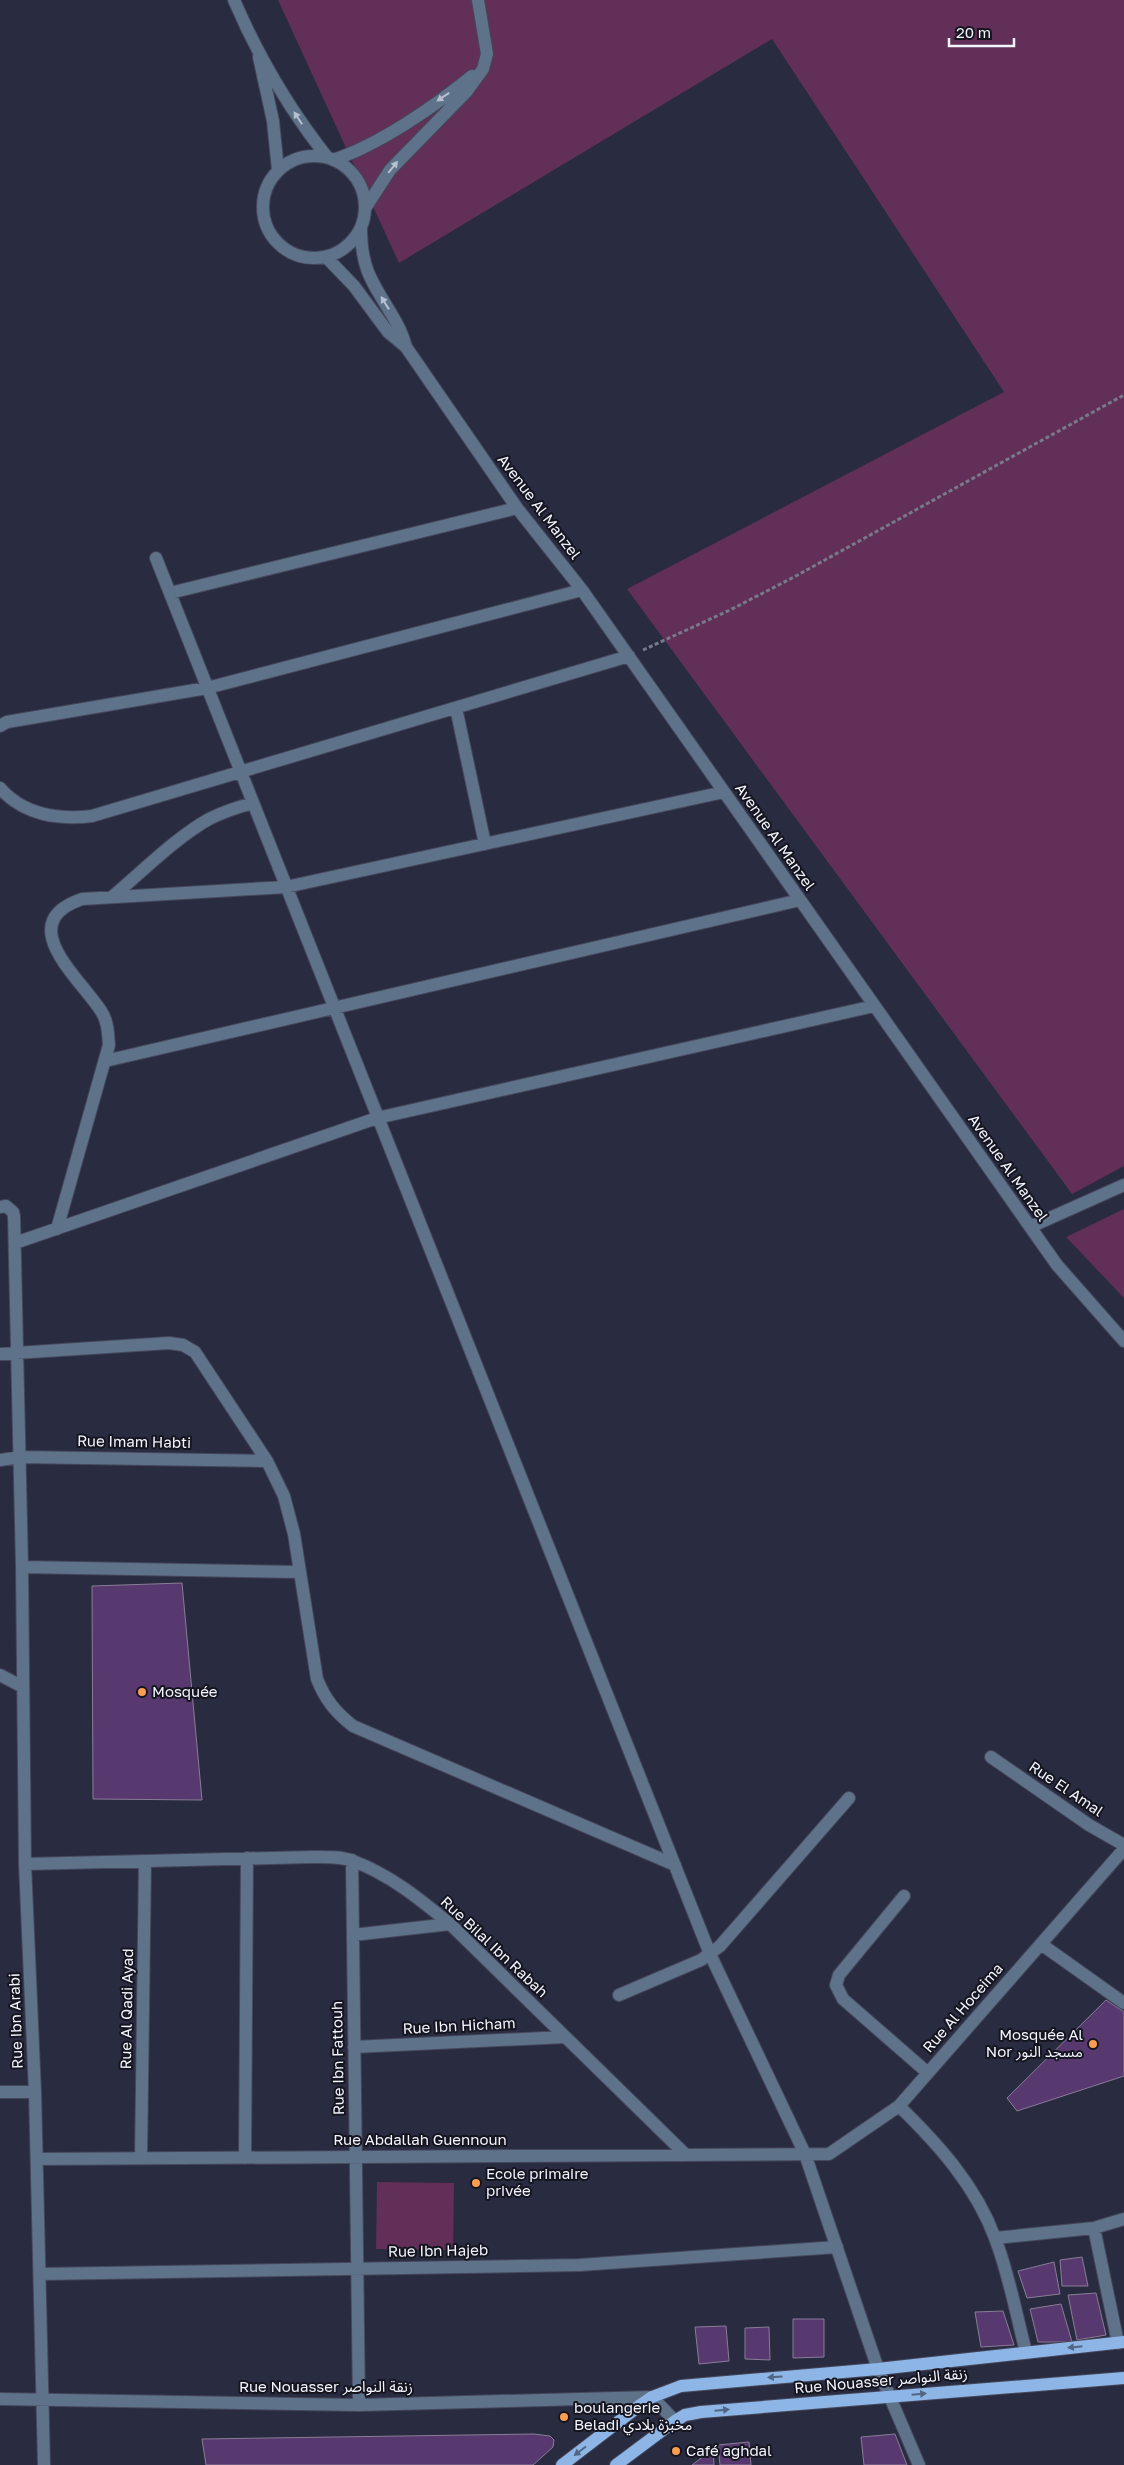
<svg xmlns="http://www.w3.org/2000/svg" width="1124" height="2465" font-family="'Golos Text','Noto Sans Arabic',sans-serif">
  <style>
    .green { fill: #612f57 }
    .building { fill: #573970; stroke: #897d95 }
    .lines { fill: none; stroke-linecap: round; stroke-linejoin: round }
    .minor-casing { stroke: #45475b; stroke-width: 14 }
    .major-casing { stroke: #45475b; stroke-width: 14 }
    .path { stroke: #787a8b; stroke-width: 3; stroke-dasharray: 4 2.5; stroke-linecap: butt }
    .minor { stroke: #5e7289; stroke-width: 12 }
    .major { stroke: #8db6e6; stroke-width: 12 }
    .oneway { fill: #b7c0d0 }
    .oneway2 { fill: #506682 }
    .poi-dot { fill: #fb9e51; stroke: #14151e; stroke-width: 2 }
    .labels { text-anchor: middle; stroke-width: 4; stroke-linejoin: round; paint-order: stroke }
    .street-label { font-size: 15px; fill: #f2f4ff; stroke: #14151e }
    .poi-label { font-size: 15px; fill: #f2f4ff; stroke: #14151e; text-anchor: start }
  </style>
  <rect width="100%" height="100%" fill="#292b40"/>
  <path class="green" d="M278 0H1124V1166L1072 1194 627 589 1004 392 772 39 399 263Z
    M1124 1209V1298L1066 1237Z
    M377 2182 454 2183 453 2250 376 2249Z"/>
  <path class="building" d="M182 1583 202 1800 93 1799 92 1586Z
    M1106 2000 1124 2012V2076L1017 2111 1007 2098Z
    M1082 2257 1088 2286H1062L1060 2260Z
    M1054 2262 1060 2294 1027 2298 1018 2271Z
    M1096 2293 1106 2335 1077 2340 1068 2295Z
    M1061 2304 1072 2342H1038L1030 2309Z
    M1003 2311 1014 2345 981 2347 975 2312Z
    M793 2319H824V2357L793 2358Z
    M726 2326 729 2361 699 2364 695 2327Z
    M769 2327 770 2360 745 2359V2328Z
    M534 2434 550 2436 554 2440 553 2447 533 2465H206L202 2439Z
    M895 2434 907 2465H864L861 2437Z
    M749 2442 751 2465H720L718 2445Z
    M713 2449 714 2465H692Z"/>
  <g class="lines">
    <defs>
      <path id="minor" d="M234 0C258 56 289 109 327 157
        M259 57 273 121 278 170
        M263 207a51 51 0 1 1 102 0a51 51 0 1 1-102 0Z
        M333 160C379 145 435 106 472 76
        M366 207 390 170 467 91 483 69 487 54 478 0
        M361 229C361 244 363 259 368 272 379 299 399 319 406 347
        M327 258 354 286 388 332 406 347 517 508 582 590 1057 1265 1124 1341
        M156 558 710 1954 805 2154 878 2369 919 2465
        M170 593 517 508
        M456 708 485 844
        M0 726 7 722 207 688 582 590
        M0 788C23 815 59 820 92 816L629 656
        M112 897C143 871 174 839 209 819 223 812 238 807 253 803
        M105 1061 800 900
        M0 1207 6 1206 13 1212 14 1216 22 1567 25 1864 35 2092 44 2465
        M1030 1227 1124 1185
        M57 1229 109 1045C108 1034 108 1021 101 1011 80 978 12 923 82 899L286 887 724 792
        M15 1243 377 1118 874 1006
        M0 1354 169 1343 183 1345 195 1352 267 1461 284 1496 294 1534 317 1679C325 1699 335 1712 353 1726L675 1865
        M0 1460 20 1457 267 1461
        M22 1567 299 1572
        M0 1675 23 1687
        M991 1757 1089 1825 1124 1845
        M352 1860 359 2405
        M25 1864 311 1857C324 1857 340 1856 353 1861 389 1874 421 1900 450 1924L686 2155
        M904 1896 839 1975 836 1985 843 1999 928 2073
        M353 1935 450 1924
        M1041 1944 1124 2003
        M619 1995 701 1960 720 1946 849 1798
        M354 2047 565 2037
        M0 2092H35
        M899 2106C938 2144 976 2186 995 2238 1009 2274 1016 2314 1026 2352
        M141 2158 145 1861
        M245 2158 247 1858
        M37 2159 829 2154 899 2106 1124 1849
        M1094 2228 1118 2343
        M995 2238 1094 2228 1124 2219
        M40 2274 580 2265 837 2247
        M0 2399 359 2405 652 2397 675 2421"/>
      <path id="major" d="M562 2465 639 2406 652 2397 681 2386 878 2369 1124 2342
        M616 2465 675 2421 685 2415 701 2412 1124 2378"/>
    </defs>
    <use href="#minor" class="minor-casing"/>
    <use href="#major" class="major-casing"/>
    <path class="path" d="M643 650 730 610 794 577 1124 395"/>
    <use href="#minor" class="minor"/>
    <use href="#major" class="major"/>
  </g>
  <defs><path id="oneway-solid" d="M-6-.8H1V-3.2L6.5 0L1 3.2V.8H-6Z" transform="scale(1.25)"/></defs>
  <g class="oneway">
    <use href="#oneway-solid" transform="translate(443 97) rotate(146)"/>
    <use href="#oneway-solid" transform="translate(298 118) rotate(-123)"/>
    <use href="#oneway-solid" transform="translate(393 167) rotate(-51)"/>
    <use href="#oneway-solid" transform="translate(385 303) rotate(-122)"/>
  </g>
  <g class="oneway2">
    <use href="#oneway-solid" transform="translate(1075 2347) rotate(174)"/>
    <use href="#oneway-solid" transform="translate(775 2377) rotate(176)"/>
    <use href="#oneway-solid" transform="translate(919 2394) rotate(-5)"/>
    <use href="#oneway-solid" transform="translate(722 2410) rotate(-5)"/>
    <use href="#oneway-solid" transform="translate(580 2451) rotate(143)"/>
  </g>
  <g class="poi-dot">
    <circle cx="142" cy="1692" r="5"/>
    <circle cx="1093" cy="2044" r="5"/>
    <circle cx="476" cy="2183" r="5"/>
    <circle cx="564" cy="2417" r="5"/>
    <circle cx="676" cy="2451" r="5"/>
  </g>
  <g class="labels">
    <g class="street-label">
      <text transform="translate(539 507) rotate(53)" y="5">Avenue Al Manzel</text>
      <text transform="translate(775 837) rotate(55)" y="5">Avenue Al Manzel</text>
      <text transform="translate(1008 1168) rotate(55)" y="5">Avenue Al Manzel</text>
      <text transform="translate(134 1442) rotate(1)" y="5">Rue Imam Habti</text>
      <text transform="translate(1066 1789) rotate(34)" y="5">Rue El Amal</text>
      <text transform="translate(494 1947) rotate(43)" y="5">Rue Bilal Ibn Rabah</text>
      <text transform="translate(963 2008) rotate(-49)" y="5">Rue Al Hoceima</text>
      <text transform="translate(127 2009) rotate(-89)" y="5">Rue Al Qadi Ayad</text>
      <text transform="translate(16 2021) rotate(-92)" y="5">Rue Ibn Arabi</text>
      <text transform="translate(459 2026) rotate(-3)" y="5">Rue Ibn Hicham</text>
      <text transform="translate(338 2058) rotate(-91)" y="5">Rue Ibn Fattouh</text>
      <text x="420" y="2145">Rue Abdallah Guennoun</text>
      <text transform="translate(438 2251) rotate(-1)" y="5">Rue Ibn Hajeb</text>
      <text transform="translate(881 2381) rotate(-5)" y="5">Rue Nouasser زنقة النواصر</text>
      <text x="326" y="2392">Rue Nouasser زنقة النواصر</text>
    </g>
    <g class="poi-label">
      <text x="152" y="1697">Mosquée</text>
      <text x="1083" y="2040" text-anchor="end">Mosquée Al<tspan x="1083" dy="17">Nor مسجد النور</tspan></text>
      <text x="486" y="2179">Ecole primaire<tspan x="486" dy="17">privée</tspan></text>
      <text x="574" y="2413">boulangerie<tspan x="574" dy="17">Beladi مخبزة بلادي</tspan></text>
      <text x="686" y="2456">Café aghdal</text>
    </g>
  </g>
  <path d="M949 38v8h65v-8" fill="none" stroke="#f2f4ff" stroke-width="2.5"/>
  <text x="956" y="38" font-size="15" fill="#f2f4ff" stroke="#14151e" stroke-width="4" paint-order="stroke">20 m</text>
</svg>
